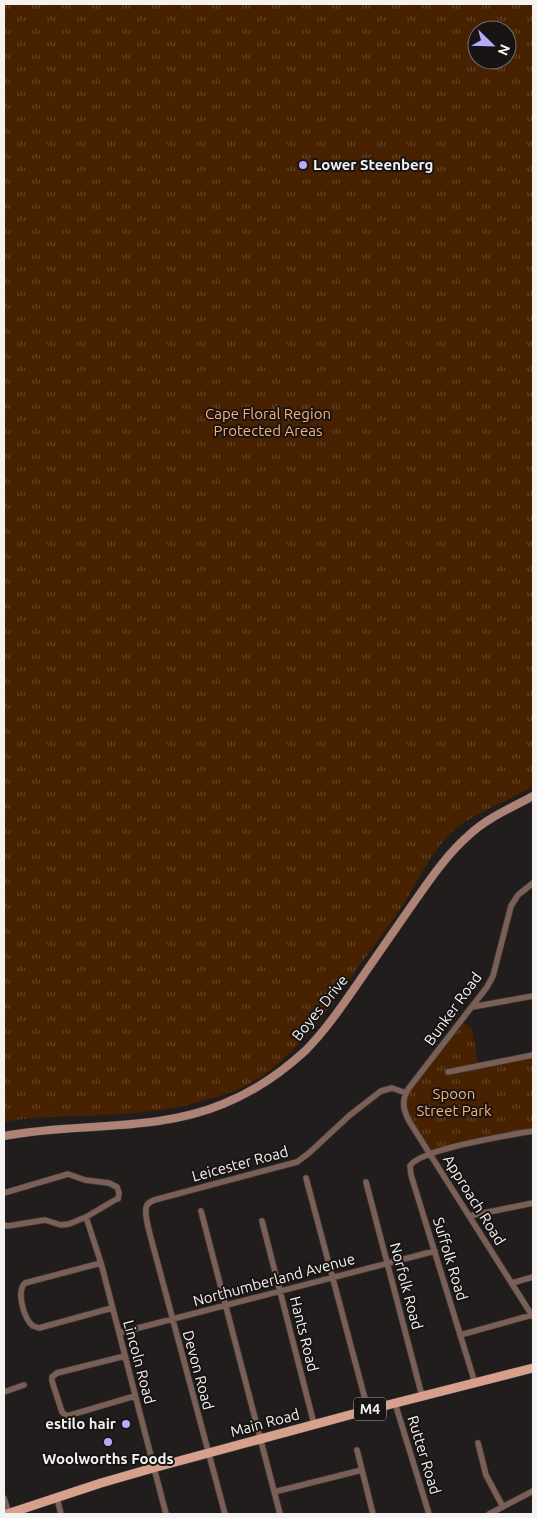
<svg xmlns="http://www.w3.org/2000/svg" width="537" height="1518" font-family="Ubuntu,sans-serif">
  <style>
    .park { fill: url(#park-tufts); fill-rule: evenodd }
    .lines { fill: none; stroke-linecap: round; stroke-linejoin: round }
    .minor-casing { stroke: #3a3737; stroke-width: 7 }
    .secondary-casing { stroke: #3a3737; stroke-width: 9 }
    .primary-casing { stroke: #3a3737; stroke-width: 10 }
    .minor { stroke: #795f55; stroke-width: 5.5 }
    .secondary { stroke: #ae8375; stroke-width: 8 }
    .primary { stroke: #d7a08d; stroke-width: 9 }
    .poi-dot { fill: #b7abf7; stroke: #181413; stroke-width: 2 }
    .labels { text-anchor: middle; stroke-width: 4; stroke-linejoin: round; paint-order: stroke }
    .shield { fill: #181413; stroke: #b3afaf; stroke-width: 1 }
    .shield-label { font-size: 14px; font-weight: bold; fill: #f5f2f2 }
    .poi-label { font-size: 15px; font-weight: bold; fill: #f5f2f2; stroke: #181413; text-anchor: start }
    .park-label { font-size: 15px; fill: #fbb077; stroke: #181413 }
    .street-label { font-size: 15px; fill: #f5f2f2; stroke: #181413 }
  </style>
  <defs>
    <pattern id="park-tufts" width="24" height="20" patternUnits="userSpaceOnUse" patternTransform="scale(1.25)"><rect width="24" height="20" fill="#482200"/><path d="M3 7l-1-3M5 7V3M7 7l1-3M15 17l-1-3M17 17v-4M19 17l1-3" fill="none" stroke="#634326"/></pattern>
  </defs>
  <rect width="100%" height="100%" fill="#211d1d"/>
  <path class="park" d="M4 4H533V786C505 804 470 812 446 838 427 859 416 884 401 908 388 928 373 947 359 966 327 1012 286 1072 231 1092 191 1107 148 1113 105 1115 71 1117 38 1115 4 1122ZM477 30H507V60H477Z
    M461 1021 472 1029 478 1065 533 1055V1131L430 1154 409 1121 404 1097Z"/>
  <g class="lines">
    <defs>
      <path id="minor" d="M533 883 518 895 511 906 493 976 487 987 409 1088C401 1100 403 1109 409 1121L533 1317
        M472 1007 533 996
        M448 1072 533 1055
        M306 1178 368 1410
        M366 1182 422 1396
        M4 1193 68 1174 85 1180 109 1183 117 1187 119 1193 118 1199 115 1200 86 1217 69 1224 61 1225 45 1220 8 1226 4 1225
        M201 1211 280 1514
        M469 1216 533 1203
        M86 1217 101 1263 166 1514
        M262 1221 314 1424
        M101 1263 25 1283C16 1292 24 1319 33 1326L39 1328 112 1308
        M512 1283 533 1277
        M119 1333 435 1251
        M460 1335 532 1315
        M125 1356 57 1373 52 1377V1381L62 1412 67 1416 135 1396
        M475 1383 411 1175 410 1166C420 1149 510 1135 533 1131
        M4 1392 24 1385
        M395 1403 429 1514
        M478 1443 486 1475 503 1507
        M357 1450 373 1514
        M274 1492 362 1470
        M4 1498 9 1514
        M57 1498 61 1514
        M225 1514 152 1242C150 1234 143 1212 147 1205 149 1202 154 1200 158 1199L297 1162 309 1153 350 1115 381 1091 392 1088 406 1093
        M489 1514 533 1491"/>
      <path id="secondary" d="M4 1136C77 1122 153 1133 223 1104 253 1092 281 1073 305 1051 325 1031 342 1006 358 983 376 957 394 931 412 905 429 881 446 855 469 835 487 818 511 808 533 796"/>
      <path id="primary" d="M7 1514 101 1483 153 1468 368 1410 533 1368"/>
    </defs>
    <use href="#minor" class="minor-casing"/>
    <use href="#secondary" class="secondary-casing"/>
    <use href="#primary" class="primary-casing"/>
    <use href="#minor" class="minor"/>
    <use href="#secondary" class="secondary"/>
    <use href="#primary" class="primary"/>
  </g>
  <g class="poi-dot">
    <circle cx="303" cy="165" r="5"/>
    <circle cx="126" cy="1424" r="5"/>
    <circle cx="108" cy="1442" r="5"/>
  </g>
  <g class="labels">
    <rect class="shield" x="354" y="1397.5" width="32" height="23" rx="4"/>
    <g class="shield-label">
      <text x="370" y="1414">M4</text>
    </g>
    <g class="poi-label">
      <text x="313" y="170">Lower Steenberg</text>
      <text x="116" y="1429" text-anchor="end">estilo hair</text>
      <text x="108" y="1464" text-anchor="middle">Woolworths Foods</text>
    </g>
    <g class="park-label">
      <text x="268" y="419">Cape Floral Region<tspan x="268" dy="17">Protected Areas</tspan></text>
      <text x="454" y="1099">Spoon<tspan x="454" dy="17">Street Park</tspan></text>
    </g>
    <g class="street-label">
      <text transform="translate(320 1008) rotate(-51)" y="5">Boyes Drive</text>
      <text transform="translate(453 1009) rotate(-54)" y="5">Bunker Road</text>
      <text transform="translate(240 1164) rotate(-15)" y="5">Leicester Road</text>
      <text transform="translate(474 1200) rotate(58)" y="5">Approach Road</text>
      <text transform="translate(450 1259) rotate(73)" y="5">Suffolk Road</text>
      <text transform="translate(274 1280) rotate(-15)" y="5">Northumberland Avenue</text>
      <text transform="translate(406 1286) rotate(75)" y="5">Norfolk Road</text>
      <text transform="translate(304 1334) rotate(76)" y="5">Hants Road</text>
      <text transform="translate(139 1362) rotate(75)" y="5">Lincoln Road</text>
      <text transform="translate(198 1370) rotate(75)" y="5">Devon Road</text>
      <text transform="translate(265 1423) rotate(-15)" y="5">Main Road</text>
      <text transform="translate(424 1455) rotate(73)" y="5">Rutter Road</text>
    </g>
  </g>
  <rect width="537" height="1518" fill="none" stroke="#f5f2f2" stroke-width="10"/>
  <g transform="translate(492 45) rotate(113)"><circle r="24" fill="#181413" stroke="#706d6c"/>
  <path d="M0-4L9 19L0 12L-9 19Z" fill="#b7abf7"/>
  <text y="-8" font-size="14" font-weight="bold" text-anchor="middle" fill="#f5f2f2">N</text>
  </g>
</svg>
